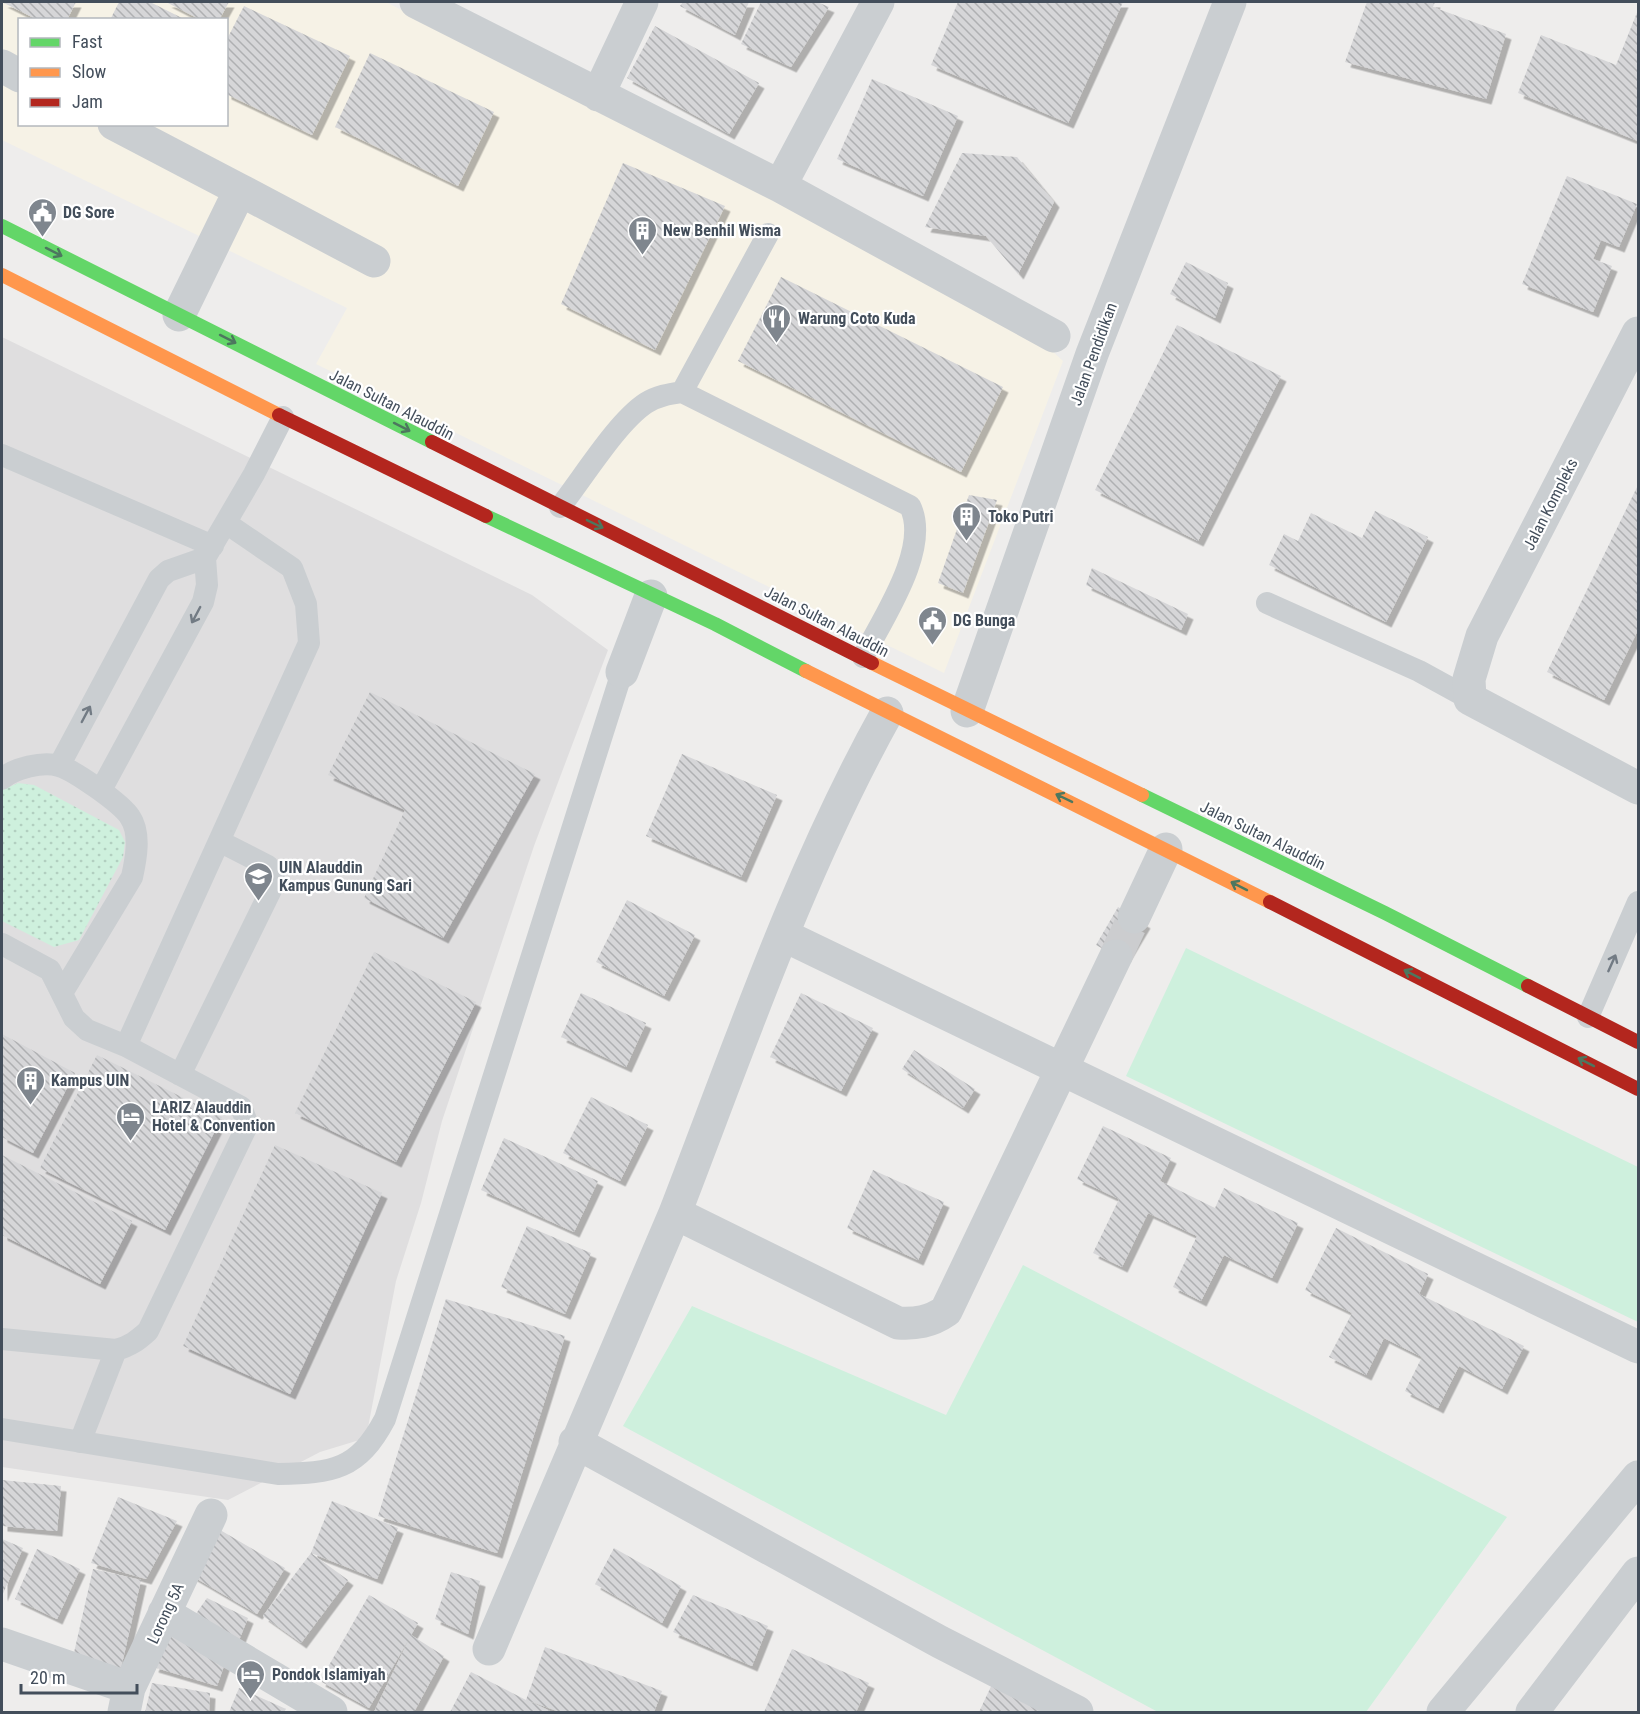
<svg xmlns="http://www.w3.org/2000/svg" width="1640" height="1714" font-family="'Roboto Condensed',sans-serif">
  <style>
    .commercial { fill: #f6f2e6; fill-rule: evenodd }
    .education { fill: #dfdedf }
    .park { fill: #cef0dd }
    .garden { fill: url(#garden-dots) }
    .building { fill: url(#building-back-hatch); filter: url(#shadow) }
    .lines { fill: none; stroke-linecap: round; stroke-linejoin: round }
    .street-tunnel { stroke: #cccdcf; stroke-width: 33; stroke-dasharray: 33 16; stroke-linecap: butt }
    .lane { stroke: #caced1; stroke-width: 22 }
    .street { stroke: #caced1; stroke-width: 33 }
    .fast { stroke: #63d668; stroke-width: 14 }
    .slow { stroke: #ff974d; stroke-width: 14 }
    .jam { stroke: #b3261e; stroke-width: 14 }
    .oneway { stroke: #4d775f }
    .oneway2 { stroke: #727b84 }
    .labels { text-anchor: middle; stroke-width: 4.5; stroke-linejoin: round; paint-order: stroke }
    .poi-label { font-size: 16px; font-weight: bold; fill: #434e5b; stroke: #fff; text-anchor: start }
    .street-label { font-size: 16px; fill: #434e5b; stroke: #fff }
  </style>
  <defs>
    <pattern id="garden-dots" width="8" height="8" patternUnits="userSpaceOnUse" patternTransform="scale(1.5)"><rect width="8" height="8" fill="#cef0dd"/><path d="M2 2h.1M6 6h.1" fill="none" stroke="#b2cfc0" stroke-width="1.8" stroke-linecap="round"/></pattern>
    <pattern id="building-back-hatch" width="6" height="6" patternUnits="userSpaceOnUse" patternTransform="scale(1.5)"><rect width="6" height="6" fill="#d6d6d8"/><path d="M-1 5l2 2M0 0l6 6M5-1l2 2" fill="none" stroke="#afb0b2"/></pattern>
    <filter id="shadow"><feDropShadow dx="5.5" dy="5.5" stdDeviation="0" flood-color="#0004"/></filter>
  </defs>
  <rect width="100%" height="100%" fill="#eeedec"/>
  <path class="commercial" d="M2 2H386L529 76 729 174 1050 349 1063 361 944 673 316 364 347 308 2 140ZM20 20H226V124H20Z"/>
  <path class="education" d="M2 337 532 595 608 650 534 846 442 1121 421 1203 396 1281 366 1438 320 1452 228 1500 2 1467Z"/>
  <path class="park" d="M1186 948 1638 1167V1322L1126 1076Z
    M1023 1265 1507 1517 1366 1712H1158L623 1426 692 1306 946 1415Z"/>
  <path class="garden" d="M18 783 34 785 119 830 125 842 123 857 79 940 54 947 2 921V790Z"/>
  <path class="building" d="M2 2H76L67 20H38Z
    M119 2H150L186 20H110Z
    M166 2H229L219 20H201Z
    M683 2H749L735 35 680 6Z
    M761 2H817L829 7 791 67 741 44Z
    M958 2H1123L1068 123 931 65Z
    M1367 2H1435L1433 7 1506 34 1486 99 1345 62Z
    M244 6 350 56 312 135 226 94V41Z
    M1638 10V141L1518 93 1541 35 1616 65Z
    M655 26 759 83 729 134 627 78Z
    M370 53 494 112 458 186 335 127Z
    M872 79 958 116 923 196 837 159Z
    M962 153 1017 157 1054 202 1018 274 986 236 925 227Z
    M623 163 725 206 655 350 561 304Z
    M1567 176 1637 204 1619 247 1601 240 1593 259 1612 266 1593 312 1522 284Z
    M1186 262 1228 283 1215 318 1170 294Z
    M781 277 1003 387 961 472 738 361Z
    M1177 325 1281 376 1198 541 1095 490Z
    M1638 485V630L1604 700 1547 672Z
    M969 495 997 500 963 593 938 583Z
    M1375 511 1428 537 1386 622 1269 565 1284 534 1298 541 1311 513 1362 538Z
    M1092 568 1188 614 1181 630 1086 585Z
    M370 692 535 774 443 938 364 898 405 810 328 775Z
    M682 754 777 795 741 877 646 836Z
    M627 900 695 935 664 996 596 962Z
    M1118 907 1145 923 1123 960 1096 945Z
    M374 952 476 1002 396 1162 295 1113Z
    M581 993 646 1023 626 1067 561 1037Z
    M801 993 873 1028 841 1091 770 1057Z
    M2 1034 75 1073 33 1153 2 1137Z
    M914 1050 975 1089 963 1108 902 1069Z
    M97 1055 222 1117 165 1230 40 1168Z
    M591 1097 648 1125 620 1181 563 1153Z
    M1103 1126 1171 1158 1160 1181 1215 1208 1224 1188 1298 1223 1272 1278 1224 1255 1201 1301 1173 1287 1197 1236 1148 1213 1122 1267 1093 1253 1119 1199 1077 1179Z
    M504 1138 598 1181 574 1232 481 1190Z
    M275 1145 382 1193 290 1394 183 1346Z
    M2 1155 132 1221 100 1284 2 1235Z
    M873 1170 944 1202 918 1260 847 1228Z
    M527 1226 591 1253 565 1314 501 1287Z
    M1336 1228 1428 1274 1419 1294 1524 1346 1502 1389 1459 1366 1438 1408 1405 1391 1422 1357 1384 1338 1366 1375 1329 1357 1352 1313 1305 1290Z
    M446 1299 565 1336 497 1553 378 1516Z
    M2 1480 61 1486 57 1531 2 1526Z
    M118 1497 177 1521 146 1579 91 1563Z
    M332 1501 398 1528 377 1579 311 1553 348 1580 301 1643 263 1616 311 1553Z
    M215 1527 285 1568 257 1614 187 1573Z
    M2 1539 23 1548 2 1596Z
    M614 1548 681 1586 662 1623 595 1584Z
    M37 1549 80 1569 57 1619 15 1599Z
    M93 1569 141 1580 121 1668 73 1657Z
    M451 1572 480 1581 468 1634 435 1619Z
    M369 1595 418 1623 411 1635 444 1656 414 1712H374L409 1639 369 1708 320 1681Z
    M693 1595 768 1626 752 1666 673 1632Z
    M207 1598 248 1618 239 1640 193 1618Z
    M167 1628 226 1660 217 1686 153 1667Z
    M545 1647 662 1691 654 1712H560L529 1701 552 1712H450L471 1672 526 1700Z
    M792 1649 869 1683 856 1712H764Z
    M994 1680 1042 1703 1038 1712H979Z
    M152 1683 210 1693 209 1712H145Z
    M239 1688 286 1709 284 1712H229Z"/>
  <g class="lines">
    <path class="street-tunnel" d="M1116 956 1134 917"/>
    <path class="lane" d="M682 392 768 234
      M2 455 213 546
      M560 507C583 478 617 422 646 403 657 396 669 394 682 392L910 506C931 548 883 618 863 657
      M1267 603 1419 671 1470 699
      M59 766 159 579 168 571 205 558
      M2 779C14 768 43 761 59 766 74 770 122 804 130 817 141 833 136 859 132 877L62 993
      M101 790 203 602 207 585 205 558 254 474 283 417
      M2 944 50 970 74 1018 87 1030 126 1046 241 1107 246 1120V1128L148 1331C137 1341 130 1346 116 1350L2 1339
      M1588 1017 1638 902
      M126 1046 309 643 306 604 292 568 226 523
      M180 1075 272 888 274 877 268 866 219 841
      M2 1429 278 1474C333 1473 358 1470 385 1419L622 672
      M80 1442 116 1350"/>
    <path class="street" d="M416 2 780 186 1054 336
      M2 66 20 76
      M598 95 642 2
      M114 124 240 190 179 315
      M780 186 878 2
      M240 190 374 261
      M1638 333 1482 636 1469 679 1470 699 1638 788
      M622 672 651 596
      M967 711 1092 354 1230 2
      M1134 917 1166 849
      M783 935 1638 1347
      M675 1213C740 1045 799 871 887 713
      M575 1442 940 1642 1077 1712
      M164 1613 331 1712
      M2 1644 129 1688
      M489 1649 675 1213 898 1323C916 1324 930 1322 946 1311L1116 956
      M124 1712 129 1688 211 1515
      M1443 1712 1638 1477
      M1532 1712 1638 1573"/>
    <path class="fast" d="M2 226 432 442
      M486 516 715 624 806 671
      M1142 795 1385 913 1528 986"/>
    <path class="slow" d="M2 275 279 415
      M872 663 1142 795
      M806 671 1270 902"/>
    <path class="jam" d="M279 415 486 516
      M432 442 872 663
      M1270 902 1638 1089
      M1528 986 1638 1042"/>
  </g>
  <defs><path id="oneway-shaft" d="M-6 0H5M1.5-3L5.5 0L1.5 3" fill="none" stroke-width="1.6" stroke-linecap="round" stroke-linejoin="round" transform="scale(1.5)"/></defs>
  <g class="oneway">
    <use href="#oneway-shaft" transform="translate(54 252) rotate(27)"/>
    <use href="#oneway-shaft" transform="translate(228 339) rotate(27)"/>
    <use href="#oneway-shaft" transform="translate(402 427) rotate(27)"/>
    <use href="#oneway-shaft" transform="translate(595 524) rotate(26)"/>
    <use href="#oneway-shaft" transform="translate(1064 798) rotate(-154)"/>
    <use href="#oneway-shaft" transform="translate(1239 886) rotate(-153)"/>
    <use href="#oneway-shaft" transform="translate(1412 974) rotate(-153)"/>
    <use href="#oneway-shaft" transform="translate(1586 1062) rotate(-153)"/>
  </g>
  <g class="oneway2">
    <use href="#oneway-shaft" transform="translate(196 615) rotate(118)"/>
    <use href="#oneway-shaft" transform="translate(86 714) rotate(-62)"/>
    <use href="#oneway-shaft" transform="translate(1612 963) rotate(-66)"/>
  </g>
  <defs>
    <symbol id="civic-pin" viewBox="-11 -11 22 30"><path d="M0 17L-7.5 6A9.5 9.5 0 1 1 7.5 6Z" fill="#7f868e" stroke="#fff"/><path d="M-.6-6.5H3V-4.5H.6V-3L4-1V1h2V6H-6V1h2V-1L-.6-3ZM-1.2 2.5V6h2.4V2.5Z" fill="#fff"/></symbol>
    <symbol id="building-pin" viewBox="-11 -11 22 30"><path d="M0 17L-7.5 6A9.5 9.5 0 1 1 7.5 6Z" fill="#7f868e" stroke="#fff"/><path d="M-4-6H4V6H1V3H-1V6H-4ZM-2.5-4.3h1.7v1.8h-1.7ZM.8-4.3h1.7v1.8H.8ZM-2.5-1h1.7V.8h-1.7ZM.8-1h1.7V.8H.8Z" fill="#fff"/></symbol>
    <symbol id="restaurant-pin" viewBox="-11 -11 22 30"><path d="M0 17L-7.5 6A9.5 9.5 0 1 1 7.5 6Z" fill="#7f868e" stroke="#fff"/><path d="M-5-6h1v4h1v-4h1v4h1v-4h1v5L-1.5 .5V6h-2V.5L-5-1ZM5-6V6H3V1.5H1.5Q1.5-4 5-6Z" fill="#fff"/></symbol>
    <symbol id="university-pin" viewBox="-11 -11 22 30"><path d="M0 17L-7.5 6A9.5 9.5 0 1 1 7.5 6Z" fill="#7f868e" stroke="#fff"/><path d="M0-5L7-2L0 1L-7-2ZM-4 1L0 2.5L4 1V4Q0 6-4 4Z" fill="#fff"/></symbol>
    <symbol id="hotel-pin" viewBox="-11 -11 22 30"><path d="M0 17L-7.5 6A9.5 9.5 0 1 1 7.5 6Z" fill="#7f868e" stroke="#fff"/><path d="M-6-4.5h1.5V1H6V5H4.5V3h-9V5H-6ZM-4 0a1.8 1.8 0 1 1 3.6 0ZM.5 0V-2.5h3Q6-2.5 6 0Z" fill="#fff"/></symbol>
  </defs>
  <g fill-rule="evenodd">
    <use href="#civic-pin" x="26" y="196" width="33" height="45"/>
    <use href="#building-pin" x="626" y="214" width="33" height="45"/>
    <use href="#restaurant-pin" x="760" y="302" width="33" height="45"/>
    <use href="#building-pin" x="950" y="500" width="33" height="45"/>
    <use href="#civic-pin" x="916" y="604" width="33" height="45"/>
    <use href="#university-pin" x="242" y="860" width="33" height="45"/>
    <use href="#building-pin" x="14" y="1064" width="33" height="45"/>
    <use href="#hotel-pin" x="114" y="1100" width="33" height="45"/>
    <use href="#hotel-pin" x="234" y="1658" width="33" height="45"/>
  </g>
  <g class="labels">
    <g class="poi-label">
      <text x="63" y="218">DG Sore</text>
      <text x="663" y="236">New Benhil Wisma</text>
      <text x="798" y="324">Warung Coto Kuda</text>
      <text x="988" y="522">Toko Putri</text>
      <text x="953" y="626">DG Bunga</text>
      <text x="279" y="873">UIN Alauddin<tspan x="279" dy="18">Kampus Gunung Sari</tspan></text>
      <text x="51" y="1086">Kampus UIN</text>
      <text x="152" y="1113">LARIZ Alauddin<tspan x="152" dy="18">Hotel &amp; Convention</tspan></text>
      <text x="272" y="1680">Pondok Islamiyah</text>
    </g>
    <g class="street-label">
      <text transform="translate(1093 354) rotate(-70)" y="6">Jalan Pendidikan</text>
      <text transform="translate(392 404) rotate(27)" y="6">Jalan Sultan Alauddin</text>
      <text transform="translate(1550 504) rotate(-63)" y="6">Jalan Kompleks</text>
      <text transform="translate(827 621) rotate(27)" y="6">Jalan Sultan Alauddin</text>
      <text transform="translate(1263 835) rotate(26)" y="6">Jalan Sultan Alauddin</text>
      <text transform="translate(165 1613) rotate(-65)" y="6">Lorong 5A</text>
    </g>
  </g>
  <rect width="1640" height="1714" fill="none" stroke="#434e5b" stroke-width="6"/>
  <rect x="18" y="18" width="210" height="108" fill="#ffffff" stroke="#b4b8bd" stroke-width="1.5"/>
  <rect x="30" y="38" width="30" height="9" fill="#63d668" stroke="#b4b8bd" stroke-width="1.5"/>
  <text x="72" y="48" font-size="18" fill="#434e5b">Fast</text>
  <rect x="30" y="68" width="30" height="9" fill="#ff974d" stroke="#b4b8bd" stroke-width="1.5"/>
  <text x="72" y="78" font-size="18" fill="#434e5b">Slow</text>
  <rect x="30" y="98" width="30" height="9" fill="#b3261e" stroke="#b4b8bd" stroke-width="1.5"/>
  <text x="72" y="108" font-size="18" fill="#434e5b">Jam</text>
  <path d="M21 1684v9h116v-9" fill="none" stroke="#434e5b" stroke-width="3"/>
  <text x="30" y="1684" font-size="18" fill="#434e5b" stroke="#ffffff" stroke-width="4.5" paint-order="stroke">20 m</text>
</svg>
